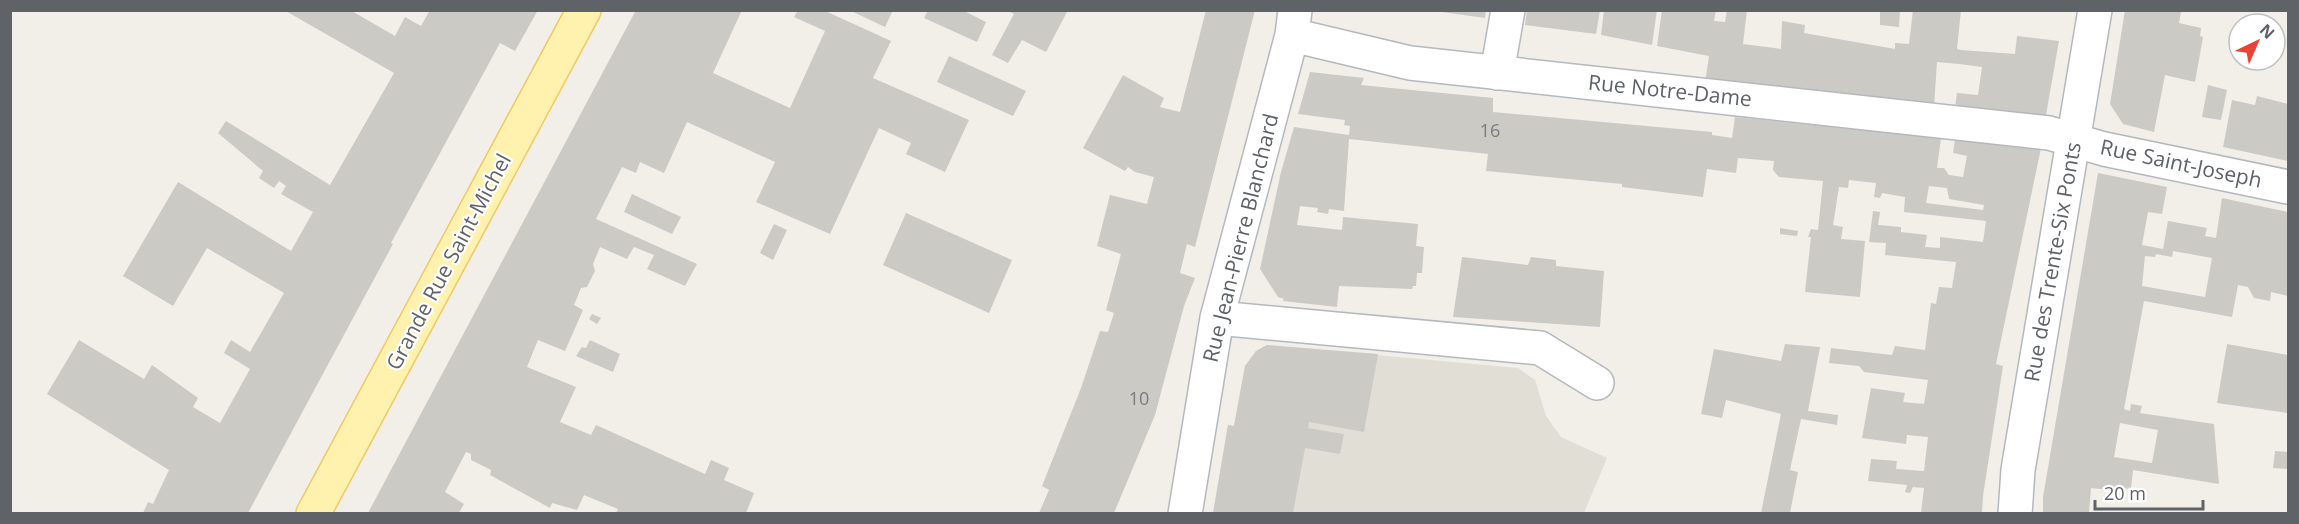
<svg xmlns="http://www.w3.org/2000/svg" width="2299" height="524" font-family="'Open Sans',sans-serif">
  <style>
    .education { fill: #e1ded6 }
    .building { fill: #cccac5; fill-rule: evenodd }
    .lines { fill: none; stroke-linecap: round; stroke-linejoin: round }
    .minor-casing { stroke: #b5b8bc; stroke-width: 36 }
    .major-casing { stroke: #f2c960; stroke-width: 36 }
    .minor { stroke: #fff; stroke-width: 33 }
    .major { stroke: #fff2af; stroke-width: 33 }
    .labels { text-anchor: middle; stroke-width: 4.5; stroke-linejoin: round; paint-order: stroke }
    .number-label { font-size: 18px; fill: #7a7d7f }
    .street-label { font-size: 21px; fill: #5f6368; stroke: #fff }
  </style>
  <rect width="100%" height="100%" fill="#f1efe8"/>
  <path class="education" d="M1267 345 1518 368 1535 380 1546 416 1561 437 1607 458 1584 513 1213 514 1228 425 1234 426 1245 366 1256 351Z"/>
  <path class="building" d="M284 10H350L395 36 405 17 421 26 430 10H538L515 51 500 43 391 243 393 244 248 513H143L148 502 153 504 169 470 47 394 79 340 144 379 152 365 198 398 193 407 220 423 250 369 224 353 231 340 250 352 284 293 207 248 173 306 123 276 178 182 291 251 313 212 281 194 286 186 279 181 274 188 259 178 263 171 218 133 226 121 330 185 394 73Z
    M636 10H742L713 73 790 108 825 31 794 17 798 10H823L891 41 873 78 969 120 945 172 906 154 911 143 879 128 830 234 756 202 775 162 687 122 664 173 640 162 636 173 622 167 596 219 697 264 685 286 647 269 654 255 634 247 627 259 600 247 593 264 595 271 587 287 581 288 574 305 583 310 565 351 538 340 527 367 576 387 560 422 591 435 596 425 705 474 711 460 729 468 724 480 754 493 746 513H616L618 509 584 495 577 510 552 503 550 508 490 475 491 470 471 460V454L466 452 445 492 464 504 459 513H368Z
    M849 10H893L885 27Z
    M928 10H962L986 22 977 42 924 18Z
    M1007 10H1068L1046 52 1022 40 1008 63 992 55 1014 14Z
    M1206 10H1255L1195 247 1187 244 1180 273 1195 278 1184 306 1155 415 1114 513H1039L1049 490 1042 486 1081 388 1100 331 1108 332 1114 313 1106 310 1121 254 1097 246 1110 195 1147 204 1154 177 1135 172 1128 167 1125 171 1083 148 1123 75 1164 98 1160 107 1180 112Z
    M1428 10H1486L1485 18Z
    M1527 10H1600L1596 34 1525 25Z
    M1604 10H1657L1652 45 1601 35Z
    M1662 10H1716L1714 21 1725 22 1727 10H1747L1743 44 1781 49 1782 21 1805 25 1804 33 1895 49V43L1909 44 1913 10H1961L1957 49 1961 50 2015 54 2017 36 2059 41 2046 115 2041 118 1955 109 1957 93 1978 95 1982 67 1959 64 1937 62 1934 107 1705 83 1709 56 1657 46Z
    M1880 10H1900L1899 27 1880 25Z
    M2125 10 2181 12 2179 23 2201 28 2200 36 2203 37 2195 82 2165 75 2154 132 2123 124 2110 104Z
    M949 56 1026 91 1013 116 937 82Z
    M1310 72 1364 78 1361 85 1493 98V112L1712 132V135L1732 138 1735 117 1941 138 1937 168H1944L1949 175 1963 177 1967 156 1953 153 1955 139 2041 148 1996 364 2003 366 1983 496 1982 513H1921L1924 488 1913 487 1910 493 1905 492 1907 485 1868 481 1871 459 1897 461 1896 469 1924 471 1928 437 1907 435 1906 444 1862 438 1871 388 1905 393 1903 402 1924 404 1928 380 1864 372 1859 366 1829 363 1831 348 1892 355 1895 346 1925 350 1931 303 1936 304 1939 287 1952 288 1956 262 1885 255 1886 243 1869 242 1873 211 1880 212 1878 225 1901 227V232L1927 235 1925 247 1940 248V237L1983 242 1986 221 1904 212 1905 197 1882 193 1880 198 1874 197 1876 183 1849 180 1848 188 1839 187 1833 225 1843 227 1841 239 1865 241 1860 297 1805 292 1811 237H1808L1811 229 1818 230 1823 181 1779 177 1773 170 1774 161 1738 158 1736 173 1707 169 1703 197 1622 187V184L1486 171 1488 154 1349 139 1344 211 1329 209 1328 214 1317 212 1318 208 1300 206 1297 225 1342 230 1343 217 1418 224 1416 246 1424 247 1422 273H1417L1416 286H1413L1412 289 1339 286 1337 307 1283 301 1284 299 1278 297 1260 269 1281 172 1294 127 1349 135 1350 126 1344 125 1345 120 1298 114ZM1929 186 1947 188 1949 199 1984 205 1983 210 1926 203Z
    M2208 85 2227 90 2221 120 2202 117Z
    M2257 96 2288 104V161L2223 147 2232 100 2255 105Z
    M2098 173 2167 187 2162 214 2148 212 2142 245 2163 249 2168 221 2207 228 2205 236 2216 238 2222 198 2288 212V296L2271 292 2270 301 2254 298 2248 287 2238 285 2232 317 2144 301 2124 409 2130 411 2131 404 2142 406 2140 413 2214 424 2219 484 2133 470 2131 489 2120 488 2119 491 2091 488 2089 513H2043V497ZM2173 251 2212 258 2205 297 2142 286 2145 256 2155 257 2156 254 2172 257ZM2120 423 2158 430 2152 463 2114 457Z
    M632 194 681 217 672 234 624 212Z
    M906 213 1012 260 989 313 883 265Z
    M774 224 787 230 773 260 760 253Z
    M1780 228 1798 231 1797 236 1780 234Z
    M1462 257 1528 265 1531 257 1556 260V266L1604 271 1600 327 1453 317Z
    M592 314 601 318 597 324 589 319Z
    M590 340 620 354 613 372 576 356 582 347 586 348Z
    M1785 344 1820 347 1808 411 1838 415 1837 425 1801 419 1790 470 1798 472 1790 513H1761L1781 414 1726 400 1722 418 1701 414 1714 349 1781 361Z
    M2227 344 2288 355V413L2217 403Z
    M1267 345 1378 354 1364 432 1309 422 1308 428 1344 434 1340 454 1305 448 1293 513H1213L1228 425 1234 426 1245 366 1256 351Z
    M2275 451 2288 452V469L2273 468Z"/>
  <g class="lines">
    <defs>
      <path id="minor" d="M1292 35 1410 63 2049 133 2104 149 2288 187
        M1497 73 1508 10
        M1217 318 1540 348 1597 383
        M1185 514 1217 318 1292 35 1295 10
        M2015 514 2018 470 2095 10"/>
      <path id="major" d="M313 514 584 10"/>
    </defs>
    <use href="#minor" class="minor-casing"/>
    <use href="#major" class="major-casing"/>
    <use href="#minor" class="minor"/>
    <use href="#major" class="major"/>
  </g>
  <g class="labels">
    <g class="number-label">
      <text x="1490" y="137">16</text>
      <text x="1139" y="405">10</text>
    </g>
    <g class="street-label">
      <text transform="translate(1670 91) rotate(6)" y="7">Rue Notre-Dame</text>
      <text transform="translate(2181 164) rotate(12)" y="7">Rue Saint-Joseph</text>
      <text transform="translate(1241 238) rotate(-76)" y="7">Rue Jean-Pierre Blanchard</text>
      <text transform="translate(449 262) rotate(-62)" y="7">Grande Rue Saint-Michel</text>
      <text transform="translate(2053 262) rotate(-80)" y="7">Rue des Trente-Six Ponts</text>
    </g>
  </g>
  <rect width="2299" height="524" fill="none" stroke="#5f6368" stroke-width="24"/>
  <g transform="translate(2257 42) rotate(44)"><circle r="28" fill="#ffffff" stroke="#bfc1c3" stroke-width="1.5"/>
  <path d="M0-4.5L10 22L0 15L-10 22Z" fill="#ea4335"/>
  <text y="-9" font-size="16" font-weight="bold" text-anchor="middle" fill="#5f6368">N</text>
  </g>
  <path d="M2095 500v9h108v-9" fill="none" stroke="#5f6368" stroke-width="3"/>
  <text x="2104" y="500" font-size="18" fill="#5f6368" stroke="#ffffff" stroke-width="4.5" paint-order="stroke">20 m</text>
</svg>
